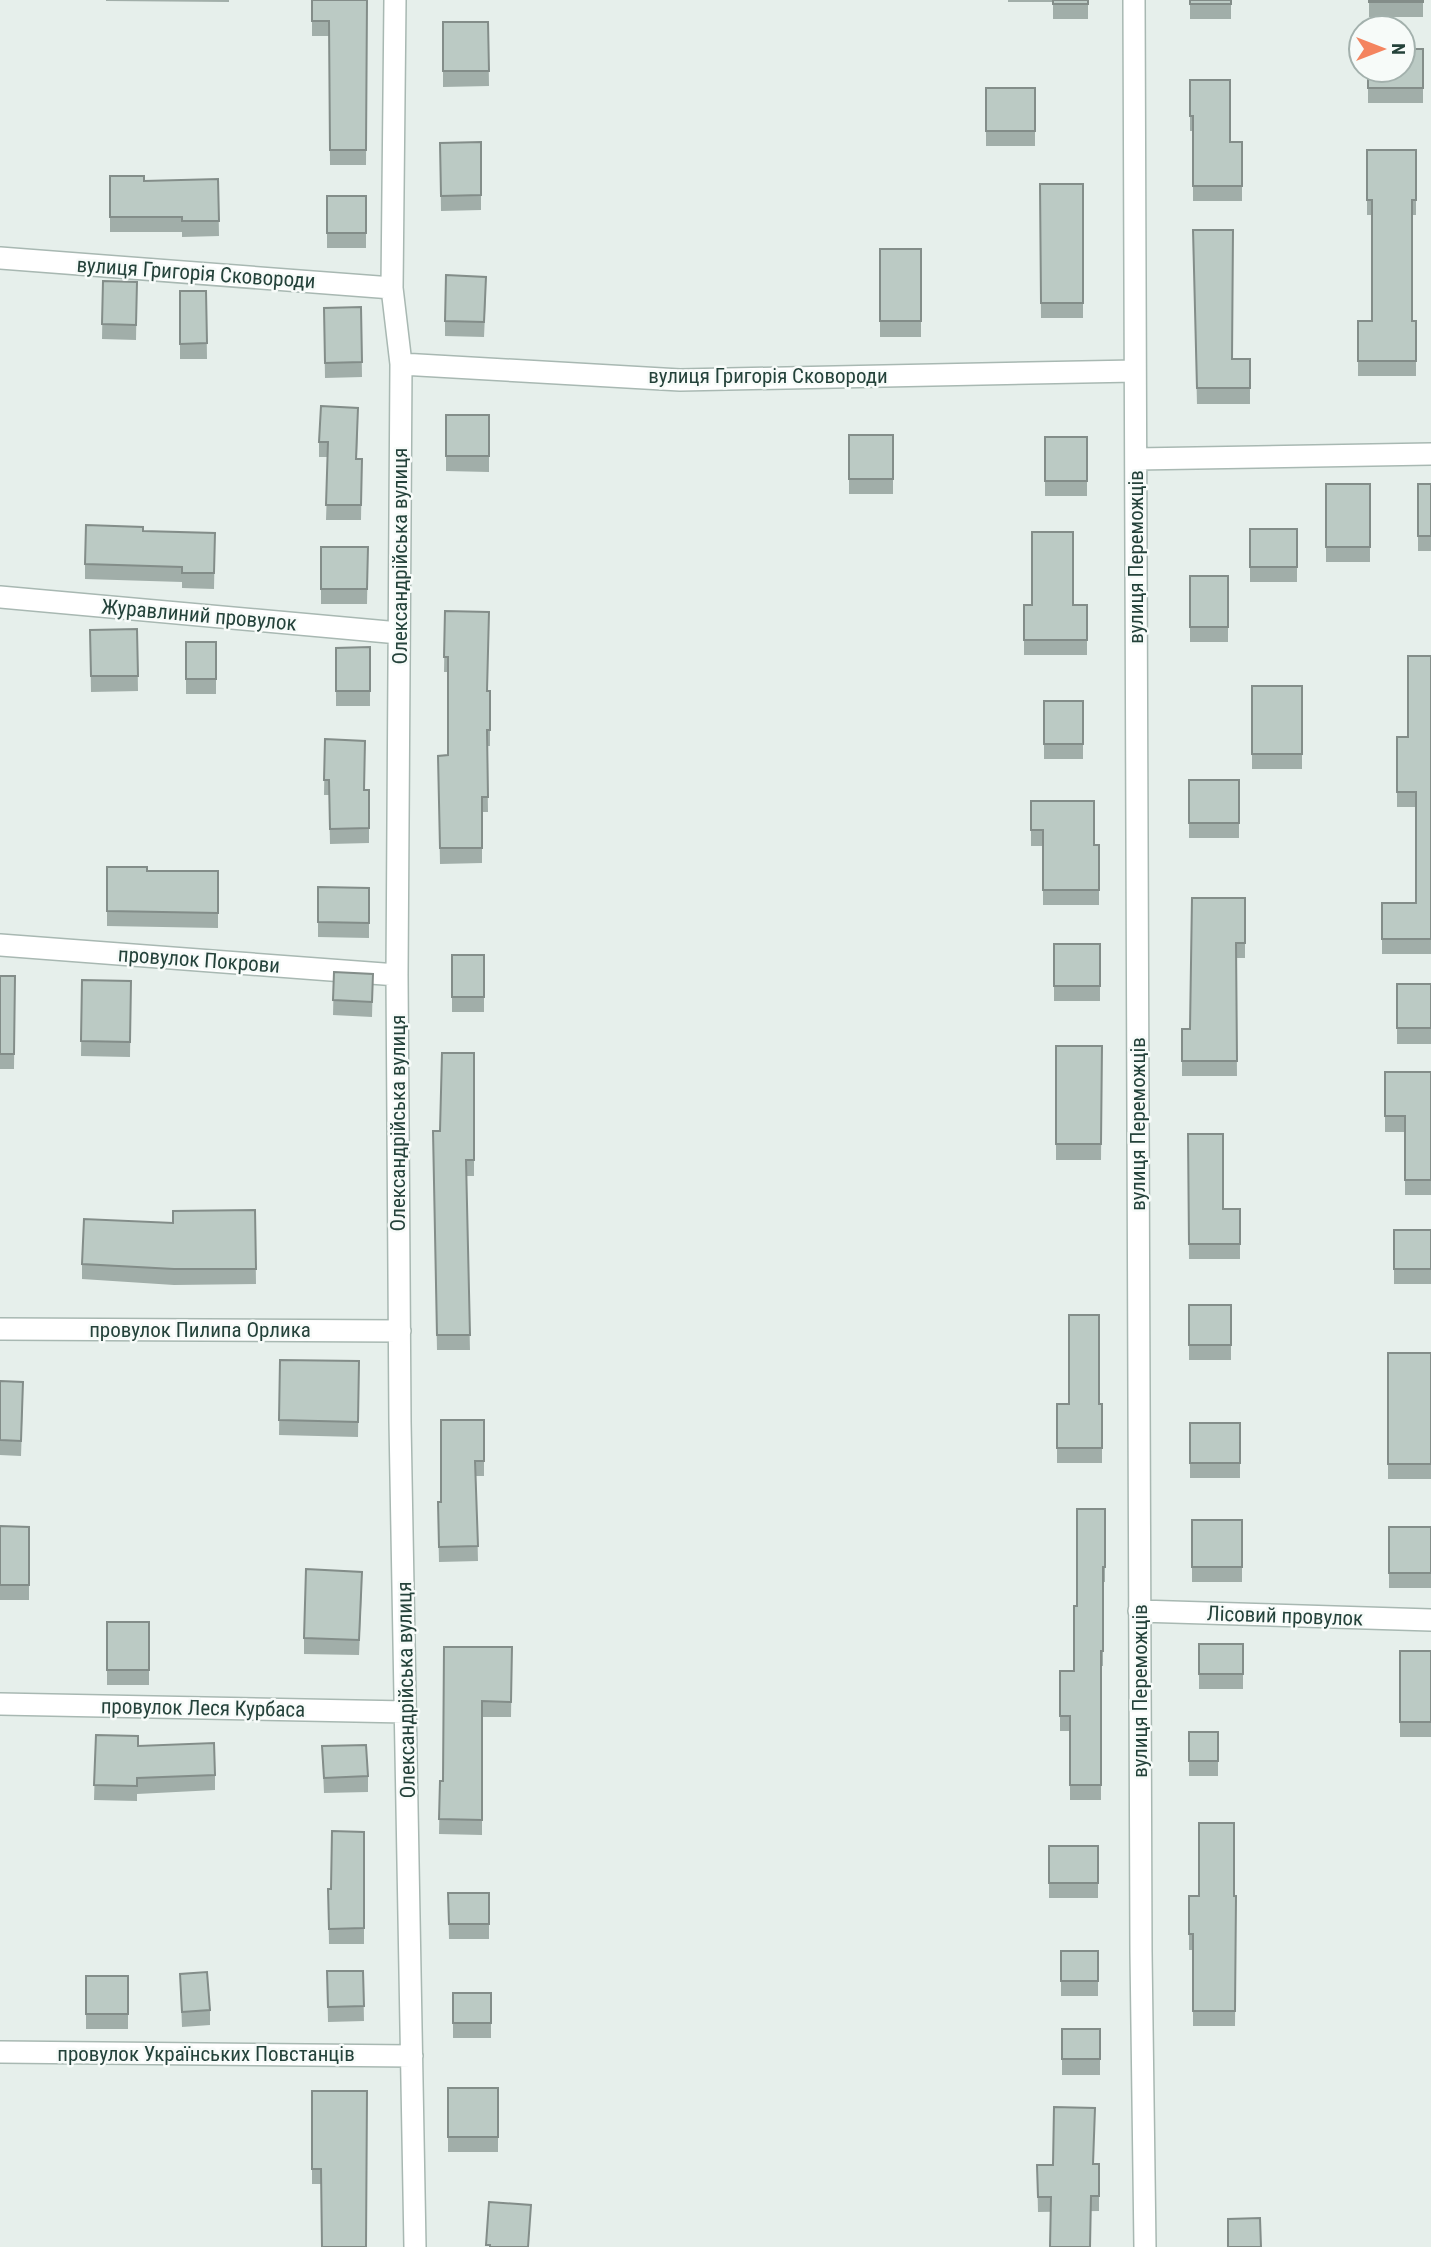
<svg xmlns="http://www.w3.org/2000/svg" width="1431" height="2247" font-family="'Roboto Condensed',sans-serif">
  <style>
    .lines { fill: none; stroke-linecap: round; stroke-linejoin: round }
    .minor-casing { stroke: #a8b8b2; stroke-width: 24 }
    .minor { stroke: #fff; stroke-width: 21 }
    .wall { fill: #a1aea9 }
    .building { fill: #bbcac4; stroke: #838d89; stroke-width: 2 }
    .labels { text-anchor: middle; stroke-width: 5; stroke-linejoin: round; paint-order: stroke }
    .street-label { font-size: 21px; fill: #24423a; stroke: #f7fbf9 }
  </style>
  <rect width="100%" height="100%" fill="#e6efeb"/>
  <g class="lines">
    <defs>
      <path id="minor" d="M395 0 392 288 401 364 397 975 400 1422 415 2247
        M1134 0 1141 1952 1145 2247
        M0 258 392 288
        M401 364 680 380 1135 371
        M1136 459 1431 454
        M0 597 399 633
        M0 945 397 975
        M0 1329 400 1331
        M1139 1611 1431 1620
        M0 1704 406 1712
        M0 2052 412 2056"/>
    </defs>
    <use href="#minor" class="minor-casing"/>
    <use href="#minor" class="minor"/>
  </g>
  <path class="wall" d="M106 0H229V2L106 1Z
    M312 0H367L366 165H330L329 36H312Z
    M1008 0H1088V19H1053V2H1008Z
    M1190 0H1231V19H1190Z
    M1369 0H1423V17H1369Z
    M443 22H488L489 86 443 87Z
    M1423 49V103H1368V70Z
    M1190 80 1230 142H1242V201H1193V131H1190Z
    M986 88H1035V146H986Z
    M481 142V210L441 211 440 143Z
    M1367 150H1416V215H1412V321H1416V376H1358V321H1372V215H1367Z
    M110 176 144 181 218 179 219 236 182 237V232H110Z
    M1040 184H1083V318H1041Z
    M327 196H366V248H327Z
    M1193 230 1232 359H1250V404H1197Z
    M880 249H921V337H880Z
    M103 281 137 282 136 340 102 339Z
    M180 291H206L207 359H180Z
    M486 292 484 337 445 336V321Z
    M361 307 362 377 325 378 324 308Z
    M446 415H489V472L446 471Z
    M358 423 357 459H362L361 520H326L328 457H319V442Z
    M849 435H893V494H849Z
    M1045 437H1087V496H1045Z
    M1326 484H1370V562H1326Z
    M1418 484H1431V551H1418Z
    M1250 529H1297V582H1250Z
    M143 531 215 533 214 589 182 588V582L85 579V564Z
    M321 547H368L367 604H321Z
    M1190 576H1228V642H1190Z
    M1024 605H1087V655H1024Z
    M445 611 488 691H490V746H487L488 812H482V863L440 864 438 756 448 755V672H444Z
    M137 629 138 691 91 692 90 630Z
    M186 642H216V694H186Z
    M370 647V706H336V648Z
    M1431 656V954H1382V903H1416V807H1397V737H1408Z
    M1252 686H1302V769H1252Z
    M1044 701H1083V759H1044Z
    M325 739 365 790H369V843L330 844 329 795H324Z
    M1189 780H1239V838H1189Z
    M1031 801 1094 845H1099V905H1043V846H1031Z
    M107 867 147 871H218V928L107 926Z
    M318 887 369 888V938L318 937Z
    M1245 898V958H1236L1237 1076H1182V1029H1190Z
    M1054 944H1100V1001H1054Z
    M452 955H484V1012H452Z
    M334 972 373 974 372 1017 333 1015Z
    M0 976H15L14 1069H0Z
    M82 980 131 981 130 1057 81 1056Z
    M1397 984H1431V1044H1397Z
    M1056 1046H1102L1101 1160H1056Z
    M474 1053V1176H466L470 1350H437L433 1131H440Z
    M1385 1072H1431V1195H1405V1132H1385Z
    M1188 1134 1223 1209H1240V1259H1189Z
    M255 1210 256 1284 174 1285 82 1279V1264L173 1223Z
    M1394 1230H1431V1284H1394Z
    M1189 1305H1231V1360H1189Z
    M1388 1353H1431V1479H1388Z
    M280 1360 359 1361 358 1437 279 1435Z
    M0 1381 23 1397 21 1456 0 1455Z
    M1057 1404H1102V1463H1057Z
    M484 1420V1476H476L478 1561 439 1562 438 1517Z
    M1190 1423H1240V1478H1190Z
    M1105 1509V1582H1103V1666H1101V1800H1070V1731H1060V1671H1074L1077 1606Z
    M1192 1520H1242V1582H1192Z
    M0 1526 29 1527V1600H0Z
    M1389 1527H1431V1588H1389Z
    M362 1587 359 1655 304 1654V1638Z
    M107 1622H149V1685H107Z
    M1199 1644H1243V1689H1199Z
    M444 1647H512L511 1717H482V1835L439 1834 440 1781H443Z
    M1400 1651H1431V1737H1400Z
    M1189 1732H1218V1776H1189Z
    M96 1735 138 1746 215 1775V1790L137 1794V1801L94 1800Z
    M322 1746 368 1776V1792L324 1793Z
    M364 1832V1944H329L328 1889H331Z
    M1049 1846H1098V1898H1049Z
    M448 1893H489V1939H449Z
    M1189 1896H1236L1235 2026H1193V1950H1189Z
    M1061 1951H1098V1996H1061Z
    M327 1971H363L364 2021 328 2022Z
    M180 1974 210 2010V2025L182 2027Z
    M86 1976H128V2029H86Z
    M453 1993H491V2038H453Z
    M1062 2029H1100V2075H1062Z
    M448 2088H498V2152H448Z
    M312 2091H367L321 2184H312Z
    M1099 2164V2211L1038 2212 1037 2165Z"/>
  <path class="building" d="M312 0H367L366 150H330L329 21H312Z
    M1053 0H1088V4H1053Z
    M1190 0H1231V4H1190Z
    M1369 0H1423V2H1369Z
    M443 22H488L489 71H443Z
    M1403 49H1423V88H1368V70H1403Z
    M1190 80H1230V142H1242V186H1193V116H1190Z
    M986 88H1035V131H986Z
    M481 142V195L441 196 440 143Z
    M1367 150H1416V200H1412V321H1416V361H1358V321H1372V200H1367Z
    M110 176H144V181L218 179 219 221H182V217H110Z
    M1040 184H1083V303H1041Z
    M327 196H366V233H327Z
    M1193 230H1233L1232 359H1250V388H1197Z
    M880 249H921V321H880Z
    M446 275 486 277 484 322 445 321Z
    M103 281 137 282 136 325 102 324Z
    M180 291H206L207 343 180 344Z
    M361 307 362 362 325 363 324 308Z
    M321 406 358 408 356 459H362L361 505H326L328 442H319Z
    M446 415H489V456H446Z
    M849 435H893V479H849Z
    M1045 437H1087V481H1045Z
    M1326 484H1370V547H1326Z
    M1418 484H1431V536H1418Z
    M86 525 143 527V531L215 533 214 573H182V567L85 564Z
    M1250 529H1297V567H1250Z
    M1032 532H1073V605H1087V640H1024V605H1032Z
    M321 547H368L367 589H321Z
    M1190 576H1228V627H1190Z
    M445 611 489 612 487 691H490V730H487L488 797H482V848H440L438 756 448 755V657H444Z
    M137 629 138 676H91L90 630Z
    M186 642H216V679H186Z
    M370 647V691H336V648Z
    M1408 656H1431V939H1382V903H1416V792H1397V737H1408Z
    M1252 686H1302V754H1252Z
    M1044 701H1083V744H1044Z
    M325 739 365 741 364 790H369V828L330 829 329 780H324Z
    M1189 780H1239V823H1189Z
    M1031 801H1094V845H1099V890H1043V830H1031Z
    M107 867H147V871H218V913L107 911Z
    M318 887 369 888V923L318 922Z
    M1192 898H1245V943H1236L1237 1061H1182V1029H1190Z
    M1054 944H1100V986H1054Z
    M452 955H484V997H452Z
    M334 972 373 974 372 1002 333 1000Z
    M0 976H15L14 1054H0Z
    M82 980 131 981 130 1042 81 1041Z
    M1397 984H1431V1028H1397Z
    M1056 1046H1102L1101 1144H1056Z
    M442 1053H474V1160H466L470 1335H437L433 1131H440Z
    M1385 1072H1431V1180H1405V1116H1385Z
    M1188 1134H1223V1209H1240V1244H1189Z
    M255 1210 256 1269H174L82 1264 84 1219 173 1223V1211Z
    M1394 1230H1431V1269H1394Z
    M1189 1305H1231V1345H1189Z
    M1069 1315H1099V1404H1102V1448H1057V1404H1069Z
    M1388 1353H1431V1464H1388Z
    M280 1360 359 1361 358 1422 279 1420Z
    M0 1381 23 1382 21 1441 0 1440Z
    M441 1420H484V1461H475L478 1546 439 1547 438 1502H441Z
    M1190 1423H1240V1463H1190Z
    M1077 1509H1105V1567H1103V1651H1101V1785H1070V1716H1060V1671H1074V1606H1077Z
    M1192 1520H1242V1567H1192Z
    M0 1526 29 1527V1585H0Z
    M1389 1527H1431V1573H1389Z
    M306 1569 362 1572 359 1640 304 1638Z
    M107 1622H149V1670H107Z
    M1199 1644H1243V1674H1199Z
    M444 1647H512L511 1702 482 1701V1820L439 1819 440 1781H443Z
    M1400 1651H1431V1722H1400Z
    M1189 1732H1218V1761H1189Z
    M96 1735 138 1736V1746L214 1743 215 1775 137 1778V1786L94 1785Z
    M366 1745 368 1776 324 1778 322 1746Z
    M1199 1823H1234V1896H1236L1235 2011H1193V1934H1189V1896H1199Z
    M332 1831 364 1832V1928L329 1929 328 1889H331Z
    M1049 1846H1098V1883H1049Z
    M448 1893H489V1924H449Z
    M1061 1951H1098V1981H1061Z
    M327 1971H363L364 2006 328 2007Z
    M207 1972 210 2010 182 2012 180 1974Z
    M86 1976H128V2014H86Z
    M453 1993H491V2023H453Z
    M1062 2029H1100V2059H1062Z
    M448 2088H498V2137H448Z
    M312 2091H367L366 2247H322L321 2169H312Z
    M1054 2107 1095 2108 1093 2164H1099V2196H1091L1090 2247H1050L1051 2197H1038L1037 2165H1053Z
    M489 2202 531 2205 528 2247H490V2245H486Z
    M1260 2218 1261 2247H1228V2219Z"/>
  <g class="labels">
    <g class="street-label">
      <text transform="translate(196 273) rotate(4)" y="7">вулиця Григорія Сковороди</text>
      <text x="768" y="383">вулиця Григорія Сковороди</text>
      <text transform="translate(400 556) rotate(-90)" y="7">Олександрійська вулиця</text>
      <text transform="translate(1136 557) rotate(-90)" y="7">вулиця Переможців</text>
      <text transform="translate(199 615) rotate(5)" y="7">Журавлиний провулок</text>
      <text transform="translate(199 960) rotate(4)" y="7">провулок Покрови</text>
      <text transform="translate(398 1123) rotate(-90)" y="7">Олександрійська вулиця</text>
      <text transform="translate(1138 1124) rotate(-90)" y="7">вулиця Переможців</text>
      <text x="200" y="1337">провулок Пилипа Орлика</text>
      <text transform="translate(1285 1616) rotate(2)" y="7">Лісовий провулок</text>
      <text transform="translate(406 1690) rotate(-91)" y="7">Олександрійська вулиця</text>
      <text transform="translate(1140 1691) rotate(-90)" y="7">вулиця Переможців</text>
      <text transform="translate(203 1708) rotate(1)" y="7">провулок Леся Курбаса</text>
      <text x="206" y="2061">провулок Українських Повстанців</text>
    </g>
  </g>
  <g transform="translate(1382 49) rotate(90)"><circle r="33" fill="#f7fbf9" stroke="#a3b1ad" stroke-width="2"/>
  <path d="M0-5L12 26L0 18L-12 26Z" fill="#f4845f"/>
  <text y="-10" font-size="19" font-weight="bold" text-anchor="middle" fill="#24423a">N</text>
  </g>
</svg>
